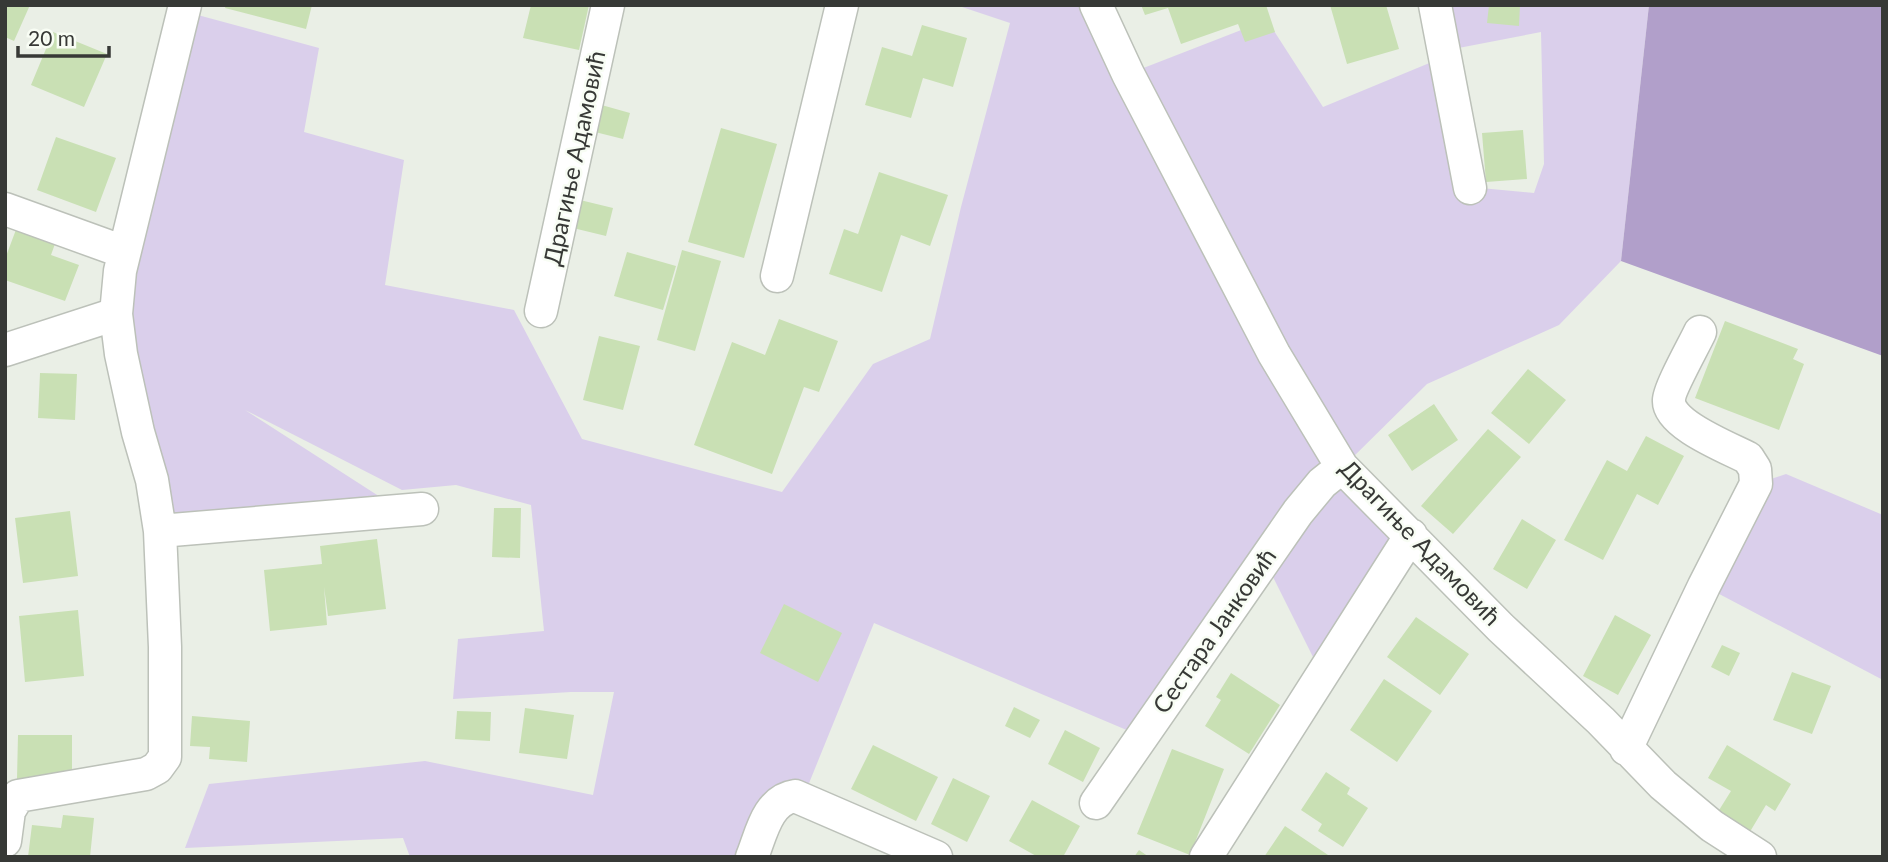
<svg xmlns="http://www.w3.org/2000/svg" width="1888" height="862" font-family="Lato,sans-serif">
  <style>
    .green { fill: #dacfeb }
    .forest { fill: #b19fca }
    .building { fill: #c9e0b4 }
    .lines { fill: none; stroke-linecap: round; stroke-linejoin: round }
    .minor-casing { stroke: #bcc1b9; stroke-width: 35 }
    .minor { stroke: #fff; stroke-width: 32 }
    .labels { text-anchor: middle; stroke-width: 5; stroke-linejoin: round; paint-order: stroke }
    .street-label { font-size: 24px; fill: #373936; stroke: #f8fdf4 }
  </style>
  <rect width="100%" height="100%" fill="#eaefe6"/>
  <path class="green" d="M956 5H1096L1128 74 1267 20 1323 107 1444 57 1470 187 1534 193 1544 164 1541 32 1443 51 1435 5H1649L1621 261 1559 325 1427 384 1343 467 1411 535 1322 675 1261 553 1129 731 874 623 803 798 752 857H410L403 838 185 848 209 784 425 761 593 795 614 692H571L453 699 458 639 544 631 531 505 456 485 402 490 245 410 402 511 160 531 121 354 183 11 319 48 304 132 404 160 385 285 514 310 582 439 782 492 873 364 930 339 961 207 1010 23Z
    M1786 474 1883 515V680L1704 586 1756 484Z"/>
  <path class="forest" d="M1649 5H1883V356L1621 261Z"/>
  <path class="building" d="M5 5H30L14 41 5 37Z
    M226 5H312L306 29 225 8Z
    M531 5H589L579 50 523 38Z
    M1141 5H1266L1275 32 1245 42 1238 24 1181 44 1168 8 1145 15Z
    M1330 5H1386L1399 49 1347 64Z
    M1489 5H1520L1519 26 1487 23Z
    M922 25 967 38 953 87 923 78 911 118 865 105 882 47 912 56Z
    M53 32 107 54 84 107 31 85Z
    M598 104 630 113 623 139 591 131Z
    M721 128 777 144 744 258 688 242Z
    M1523 130 1527 179 1486 182 1482 133Z
    M56 137 116 158 96 212 37 190Z
    M879 172 948 195 930 246 901 235 882 292 829 274 844 229 858 234Z
    M580 200 613 208 606 236 573 228Z
    M17 227 56 241 51 255 79 265 65 301 5 280V259Z
    M682 250 721 261 695 351 657 340Z
    M627 252 676 266 663 310 614 296Z
    M779 319 838 341 819 392 804 387 772 474 694 445 732 342 765 355Z
    M1725 321 1798 349 1793 359 1804 364 1779 430 1695 398Z
    M599 336 640 346 623 410 583 400Z
    M1528 369 1566 400 1529 444 1491 413Z
    M40 373 77 374 75 420 38 418Z
    M1434 404 1458 440 1412 471 1388 435Z
    M1488 429 1521 457 1453 534 1421 506Z
    M1646 436 1684 456 1658 505 1637 494 1603 560 1564 540 1607 460 1627 471Z
    M494 508H521L520 558 492 557Z
    M70 511 78 576 23 583 15 518Z
    M1522 519 1556 540 1527 589 1493 569Z
    M377 539 386 609 328 616 324 587 327 625 270 631 264 570 322 564 320 546Z
    M784 604 842 633 818 682 760 653Z
    M78 610 84 676 25 682 19 616Z
    M1615 615 1651 635 1618 695 1583 676Z
    M1416 617 1469 654 1440 695 1387 657Z
    M1722 645 1740 653 1729 676 1711 667Z
    M1792 672 1831 686 1812 734 1773 720Z
    M1231 673 1280 705 1249 754 1205 726 1221 700 1216 697Z
    M1384 679 1432 711 1397 762 1350 730Z
    M1014 707 1040 720 1030 738 1005 726Z
    M525 708 574 715 567 759 519 753Z
    M457 711 491 712 490 741 455 739Z
    M192 716 250 721 247 762 209 759 210 747 190 746Z
    M1065 730 1100 748 1083 782 1048 764Z
    M18 735H72V780L17 779Z
    M873 745 938 777 916 821 851 789Z
    M1727 745 1791 784 1775 811 1766 805 1748 835 1716 815 1731 791 1708 778Z
    M1172 749 1224 769 1190 855 1137 834Z
    M1326 772 1350 788 1347 794 1368 808 1343 847 1318 831 1322 824 1301 810Z
    M953 778 990 796 967 842 931 824Z
    M1032 800 1080 826 1063 857H1038L1009 841Z
    M63 815 94 818 90 857H28L32 825 61 828Z
    M1285 826 1331 857H1264Z
    M1139 850 1149 857H1134Z"/>
  <g class="lines">
    <defs>
      <path id="minor" d="M1096 5 1128 74 1274 354 1342 467 1501 628 1601 721 1663 785 1712 826 1760 857
        M1435 5 1470 188
        M5 209 124 252
        M777 276 842 5
        M541 311 608 5
        M5 350 116 314
        M160 531 422 509
        M1626 749 1704 586 1756 484 1755 469 1748 458C1729 448 1667 424 1669 400 1669 389 1694 345 1700 332
        M1096 803 1298 512 1322 483 1342 467
        M5 841 9 811 18 796 146 774 157 768 165 757V647L160 531 152 480 138 432 121 354 116 314 120 271 185 5
        M752 857C761 835 767 800 795 796L936 857
        M1206 857 1411 535"/>
    </defs>
    <use href="#minor" class="minor-casing"/>
    <use href="#minor" class="minor"/>
  </g>
  <g class="labels">
    <g class="street-label">
      <text transform="translate(575 158) rotate(-78)" y="8">Драгиње Адамовић</text>
      <text transform="translate(1420 543) rotate(46)" y="8">Драгиње Адамовић</text>
      <text transform="translate(1215 631) rotate(-55)" y="8">Сестара Јанковић</text>
    </g>
  </g>
  <rect width="1888" height="862" fill="none" stroke="#373936" stroke-width="14"/>
  <path d="M18 46v10h91v-10" fill="none" stroke="#373936" stroke-width="3.5"/>
  <text x="28" y="46" font-size="21" fill="#373936" stroke="#f8fdf4" stroke-width="5" paint-order="stroke">20 m</text>
</svg>
